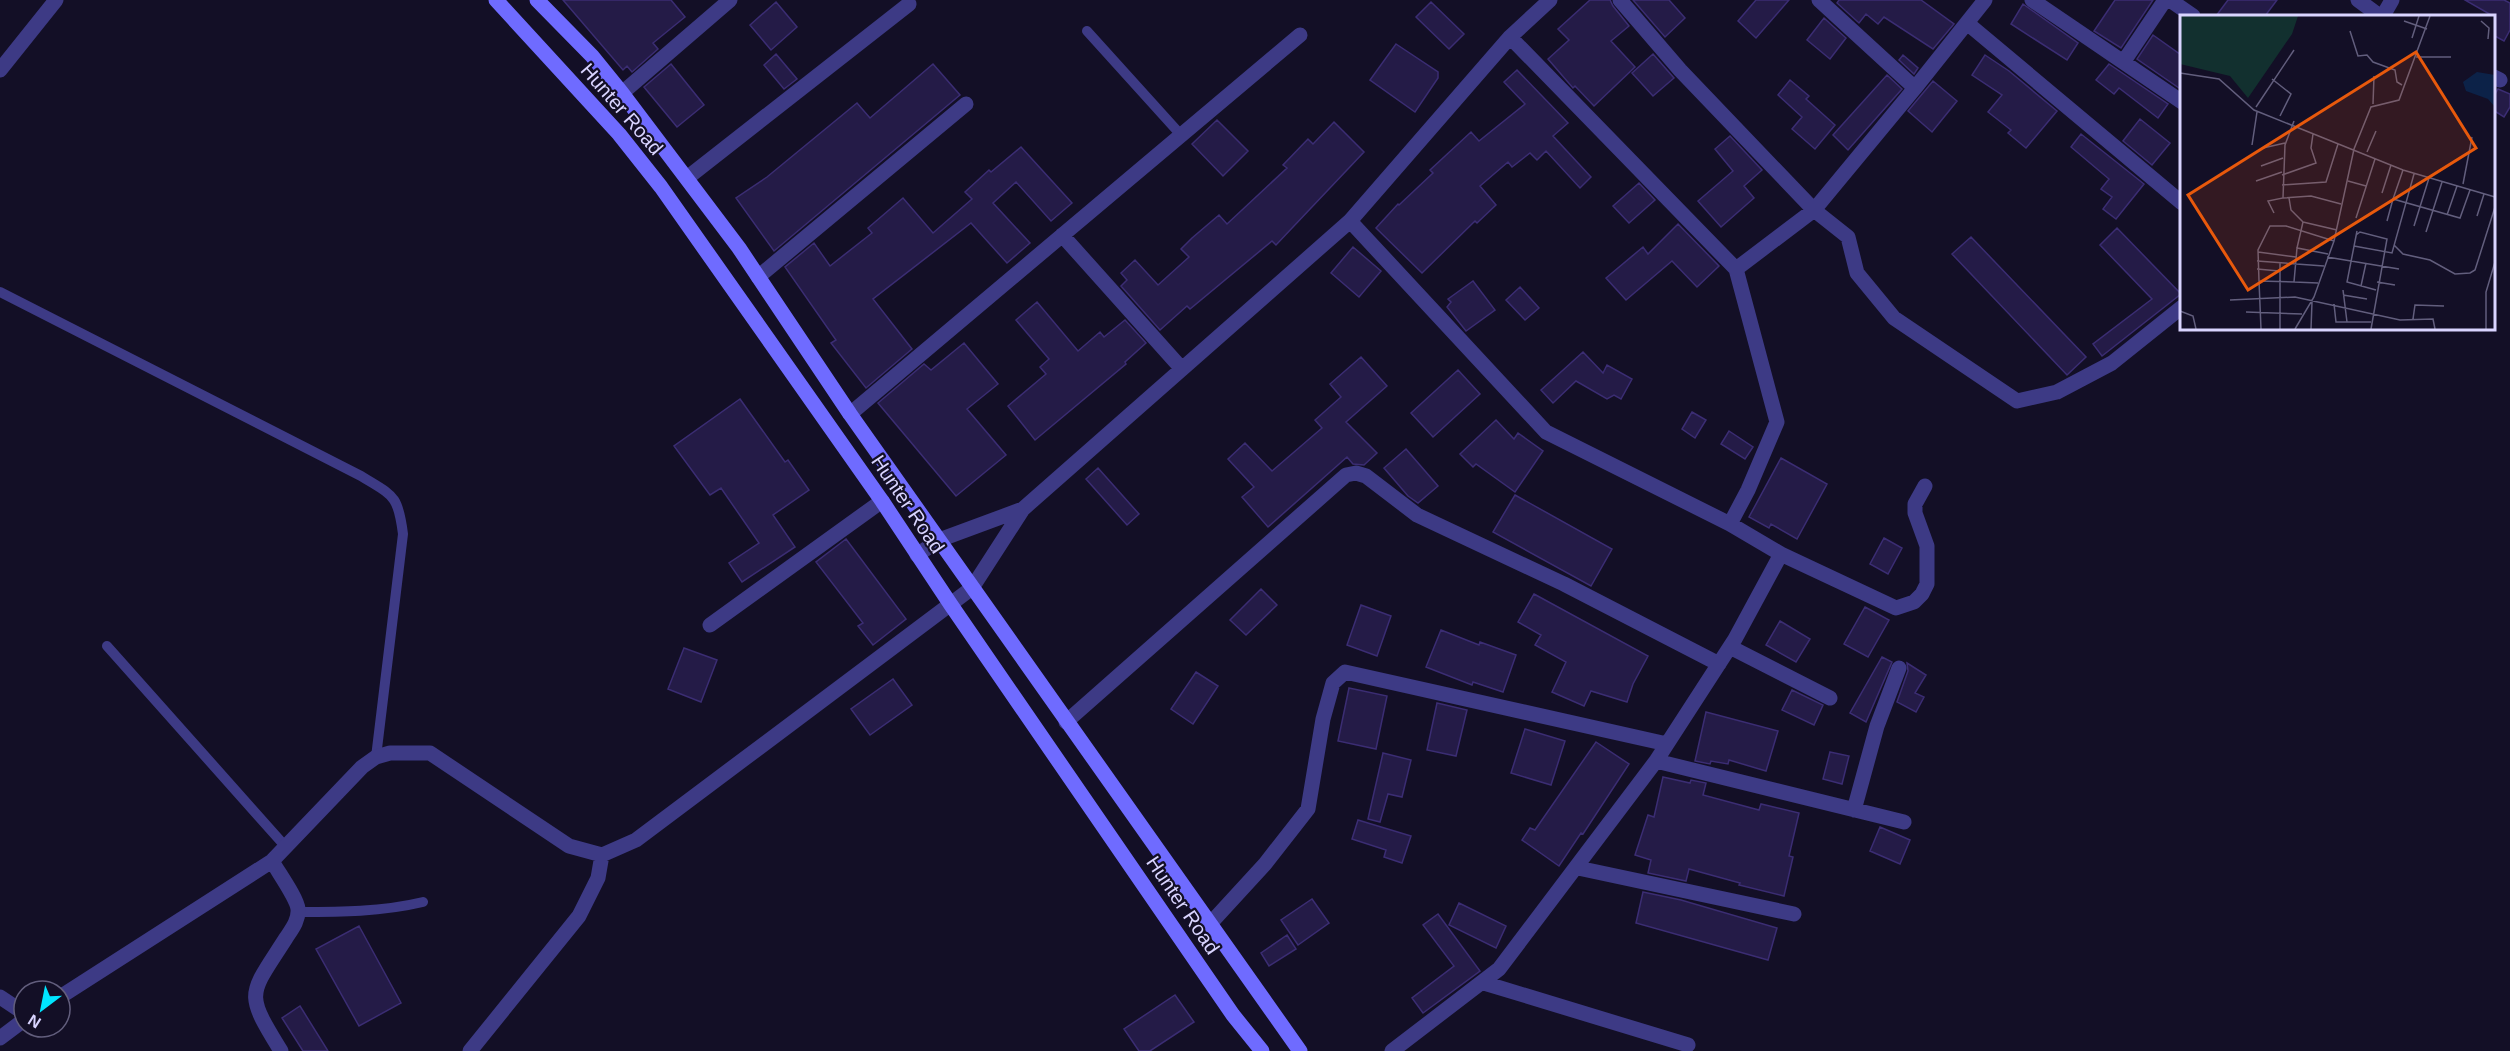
<svg xmlns="http://www.w3.org/2000/svg" width="2510" height="1051" font-family="Helvetica,sans-serif">
  <style>
    .building { fill: #241b47; stroke: #3b2d73; stroke-width: 1.5 }
    .lines { fill: none; stroke-linecap: round; stroke-linejoin: round }
    .service { stroke: #3d3a85; stroke-width: 10 }
    .minor { stroke: #3d3a85; stroke-width: 15 }
    .secondary { stroke: #6f6bff; stroke-width: 15 }
    .labels { text-anchor: middle; stroke-width: 4.5; stroke-linejoin: round; paint-order: stroke }
    .street-label { font-size: 20px; fill: #d9d4ff; stroke: #130f26 }
    .inset-road { fill: none; stroke: #625e7d; stroke-width: 1.5 }
    .view { fill: #e8590c; fill-opacity: 0.15; stroke: #e8590c; stroke-width: 3 }
    .inset-edge { fill: none; stroke: #d9d4ff; stroke-width: 3 }
  </style>
  <rect width="100%" height="100%" fill="#130f26"/>
  <path class="building" d="M563 0H671L685 17 653 43 658 49 632 72 627 66 623 70Z
    M1590 0H1610L1613 6 1629 26 1611 41 1635 67 1594 106 1575 86 1573 88 1548 59 1569 40 1558 29Z
    M1633 0H1669L1685 18 1665 37Z
    M1756 0H1789L1756 38 1738 21Z
    M1839 0H1921L1954 24 1933 49 1884 17 1878 24 1866 14 1859 23 1837 3Z
    M2115 0H2153L2121 48 2094 31Z
    M2228 0H2277L2265 16H2216Z
    M2465 0H2504L2510 3V30L2504 41 2493 35V16Z
    M776 2 797 27 771 50 750 25Z
    M1431 2 1464 34 1449 49 1416 17Z
    M2023 4 2078 43 2067 60 2011 24Z
    M1824 18 1846 38 1830 59 1807 40Z
    M2153 35 2181 55V84L2179 88 2137 59Z
    M1396 44 1438 72V78L1415 112 1370 80Z
    M776 54 797 79 784 89 764 65Z
    M1653 54 1674 78 1653 96 1632 73Z
    M1903 55 1918 68 1914 74 1899 60Z
    M1985 55 2009 71 2057 111 2026 148 2008 133 2011 130 1988 112 2002 95 1972 75Z
    M671 64 704 105 677 127 644 87Z
    M933 64 960 95 774 251 736 198 767 177 857 103 870 118Z
    M2109 64 2168 104 2158 118 2119 88 2114 94 2096 80Z
    M1517 70 1568 123 1553 136 1591 177 1580 188 1546 151 1537 160 1530 153 1512 167 1508 162 1480 186 1496 205 1477 223 1475 221 1422 273 1376 228 1398 204 1399 205 1433 173 1430 170 1471 132 1479 141 1525 104 1504 82Z
    M1887 75 1902 89 1848 150 1833 135Z
    M1790 80 1809 96 1806 99 1835 125 1815 149 1792 129 1802 117 1778 95Z
    M1933 81 1957 101 1932 132 1908 111Z
    M2498 89 2510 94V107L2504 117 2493 110V98Z
    M2140 119 2170 143 2152 165 2123 141Z
    M1217 120 1248 151 1223 176 1192 144Z
    M1334 122 1364 152 1276 245 1272 241 1190 309 1187 306 1160 330 1121 286 1127 280 1121 273 1135 260 1158 285 1189 257 1181 249 1192 238 1219 215 1227 224 1287 168 1283 165 1308 139 1313 144Z
    M2081 134 2144 184 2116 219 2103 209 2112 197 2101 189 2109 179 2071 147Z
    M1730 136 1762 170 1744 186 1754 198 1721 227 1698 201 1733 171 1715 149Z
    M1021 147 1072 203 1051 221 1016 182 993 203 1030 243 1007 263 971 223 873 299 912 349 866 388 831 343 836 340 785 267 814 243 830 266 872 233 868 228 903 198 933 233 972 199 965 192 989 170 991 172Z
    M1639 183 1655 200 1629 223 1613 206Z
    M1678 224 1719 266 1697 287 1672 261 1626 300 1606 278 1643 247 1648 254Z
    M2117 228 2181 294 2102 356 2093 344 2152 299 2100 245Z
    M1971 237 2086 357 2067 375 1952 254Z
    M1353 247 1381 271 1359 297 1331 273Z
    M1473 281 1495 310 1466 331 1447 307 1451 302 1448 299Z
    M1520 287 1539 308 1525 320 1506 300Z
    M1037 302 1078 351 1100 332 1104 337 1125 320 1146 343 1125 362 1126 364 1035 440 1008 406 1046 374 1040 367 1049 359 1016 320Z
    M964 343 998 384 967 409 1006 455 956 496 878 403 924 364 931 370Z
    M1583 352 1603 373 1607 365 1632 379 1621 399 1614 395 1607 399 1576 381 1553 403 1541 390Z
    M1361 357 1387 386 1346 422 1377 453 1364 465 1353 464 1347 457 1268 527 1242 497 1254 487 1228 459 1245 443 1272 471 1322 428 1315 420 1341 397 1330 384Z
    M1458 370 1480 394 1433 437 1411 413Z
    M740 399 785 462 788 460 809 490 773 515 795 547 742 582 729 563 759 543 721 488 710 495 674 446Z
    M1692 412 1706 420 1695 438 1682 429Z
    M1496 420 1514 439 1518 433 1543 451 1515 492 1476 464 1473 467 1460 454Z
    M1729 431 1753 447 1745 459 1721 444Z
    M1406 449 1438 486 1418 503 1408 496 1384 468Z
    M1781 458 1827 484 1797 539 1771 524 1769 528 1749 517Z
    M1098 468 1139 514 1127 525 1086 479Z
    M1515 495 1612 549 1591 586 1493 532Z
    M1884 538 1902 548 1888 574 1870 564Z
    M846 539 906 619 873 645 858 626 863 623 816 562Z
    M1261 589 1277 605 1246 635 1230 620Z
    M1534 594 1648 656 1633 684 1627 702 1591 691 1584 706 1552 692 1566 662 1535 645 1541 635 1518 622Z
    M1361 605 1391 616 1377 656 1347 645Z
    M1865 607 1889 620 1868 657 1844 644Z
    M1780 621 1810 639 1796 662 1766 645Z
    M1441 630 1479 645 1480 642 1516 655 1503 692 1473 682 1472 685 1426 667Z
    M684 648 717 660 701 702 668 689Z
    M1882 657 1892 662 1866 722 1850 713Z
    M1907 663 1926 675 1915 693 1924 697 1916 712 1897 702 1908 671Z
    M1196 672 1218 686 1193 724 1171 709Z
    M893 679 912 705 870 735 851 709Z
    M1349 688 1387 696 1376 749 1338 741Z
    M1792 690 1823 705 1814 725 1782 710Z
    M1437 703 1467 710 1456 756 1427 750Z
    M1706 712 1778 731 1766 771 1729 760 1728 764 1711 761 1710 764 1695 761Z
    M1525 729 1565 741 1551 785 1511 773Z
    M1596 742 1629 764 1583 834 1581 833 1559 866 1522 840 1530 828 1535 830Z
    M1830 752 1849 756 1842 784 1823 779Z
    M1383 753 1411 760 1402 797 1388 794 1380 822 1368 819Z
    M1663 777 1690 783 1691 780 1706 783 1703 795 1759 810 1761 804 1799 813 1789 856 1793 857 1784 896 1739 885 1740 883 1689 869 1686 881 1648 873 1651 860 1635 855 1648 815 1654 817Z
    M1358 820 1411 836 1402 863 1384 857 1386 850 1352 839Z
    M1880 827 1910 840 1900 864 1870 851Z
    M1643 892 1681 900 1777 928 1768 960 1636 923Z
    M1312 899 1329 923 1298 945 1281 920Z
    M1459 903 1506 926 1496 948 1449 925Z
    M1438 914 1480 971 1423 1013 1412 998 1454 966 1423 925Z
    M359 926 401 1003 359 1026 316 949Z
    M1287 935 1296 949 1269 966 1261 953Z
    M1175 995 1194 1022 1150 1051H1139L1124 1029Z
    M300 1006 328 1051H303L282 1018Z"/>
  <g class="lines">
    <path class="service" d="M1087 31 1181 135
      M0 292 361 476C393 496 398 494 403 534L376 757
      M107 646 285 846
      M298 912C340 912 381 912 423 902"/>
    <path class="minor" d="M1620 0 1680 70 1814 210 1848 237 1857 273 1894 318 2017 401 2057 392 2112 363 2182 307
      M1819 0 1915 88 1985 0
      M2032 0 2182 102
      M2170 0 2193 16
      M2358 0 2377 14 2376 16
      M2377 14H2384L2392 0
      M1967 23 2182 203
      M1510 37 1736 269
      M2124 61 2165 0
      M0 70 56 0
      M2494 77 2500 80
      M622 93 730 0
      M687 178 909 4
      M1350 221 1546 432 1730 524 1781 554
      M1062 235 1182 369
      M758 277 966 104
      M850 414 1300 35
      M1730 524 1748 490 1777 422 1736 269 1814 210 1915 88
      M917 555 939 540 1023 509
      M710 625 882 501
      M1730 647 1830 698
      M1066 722 1346 475 1356 473 1366 476 1417 515 1564 584 1719 664
      M1656 761 1904 822
      M1854 810 1877 726 1899 668
      M272 861C278 872 297 898 298 909 299 920 292 929 286 938 249 996 244 991 281 1051
      M1578 868 1794 914
      M1209 925 1265 864 1308 809 1323 719 1333 683 1345 672 1667 744
      M1484 983 1688 1045
      M0 997 24 1013
      M60 997 272 861 362 767 376 757 390 753H430L569 846 602 855 636 840 972 588 1023 509 1350 221 1510 37 1550 0
      M0 1038 24 1020
      M470 1051 579 916 598 878 602 855
      M1392 1051 1499 969 1656 761 1735 639 1781 554 1896 608 1914 602 1922 594 1927 584V546L1915 513V504L1925 486"/>
    <path class="secondary" d="M496 0 619 134 661 187 882 501 951 605 1233 1015 1262 1051
      M537 0 592 56 622 93 739 248 850 414 1300 1051"/>
  </g>
  <g class="labels">
    <g class="street-label">
      <text transform="translate(622 109) rotate(49)" y="7">Hunter Road</text>
      <text transform="translate(908 504) rotate(56)" y="7">Hunter Road</text>
      <text transform="translate(1183 905) rotate(56)" y="7">Hunter Road</text>
    </g>
  </g>
  <g transform="translate(2180 15)">
    <rect width="315" height="315" fill="#130f26"/>
    <path d="M0 1H118L112 19 68 83 50 61 0 49Z" fill="#12302f"/>
    <path d="M297 57 315 60V92L308 84 286 76 283 67Z" fill="#0c2248"/>
    <path class="inset-road" d="M224 6 247 14M301 6 309 13 308 24M170 16 178 41 187 40 193 47 215 55 217 67 222 70M232 23 239 1M236 42H271M0 58 39 64 74 95 223 155 315 182M92 64 111 79 100 101M193 89 194 61M76 92 114 35M72 130 77 97M83 133 105 128M187 137 196 116M81 151 103 143M102 160 136 148 131 133 133 119M76 166 102 157M168 166 186 171M283 169 292 122M102 170 146 167 158 129M202 178 211 150M103 183 131 181 161 189M109 183 111 195 123 207 117 233M213 184 223 155M94 198 88 186 103 183 105 130 114 106M267 200 277 171M297 201 304 179M176 203 195 144M207 206 213 184 280 203 290 175M123 207 157 215M234 211 249 163M177 216 167 267 196 275M246 217 262 167M176 220 180 217 207 224 191 314M214 230 223 239 250 245 275 259 290 258 295 255 315 192M174 231 212 238 234 159M78 237 116 242M148 239 117 233 114 267 79 266 78 235 90 211H106L154 226M147 242 219 254M77 246 144 251M100 248V314M77 254 99 256M79 266 81 314M114 267 138 268M197 267 215 270M181 271 186 248M163 275 167 307M163 280 187 284M50 285 115 282 220 305 253 304 255 314M154 289 156 307H191M0 296 13 301 16 314M66 297 122 299M233 304 235 290 264 291M115 314 134 282 154 226 174 134 191 92 219 85 250 1M131 314 132 287M306 314V277L315 247"/>
    <path class="view" d="M236 37 296 133 68 275 8 180Z"/>
    <rect width="315" height="315" class="inset-edge"/>
  </g>
  <g transform="translate(42 1009) rotate(212)"><circle r="28" fill="#130f26" stroke="#625e7d" stroke-width="1.5"/>
  <path d="M0-4.5L10 22L0 15L-10 22Z" fill="#00e5ff"/>
  <text y="-9" font-size="16" font-weight="bold" text-anchor="middle" fill="#d9d4ff">N</text>
  </g>
</svg>
